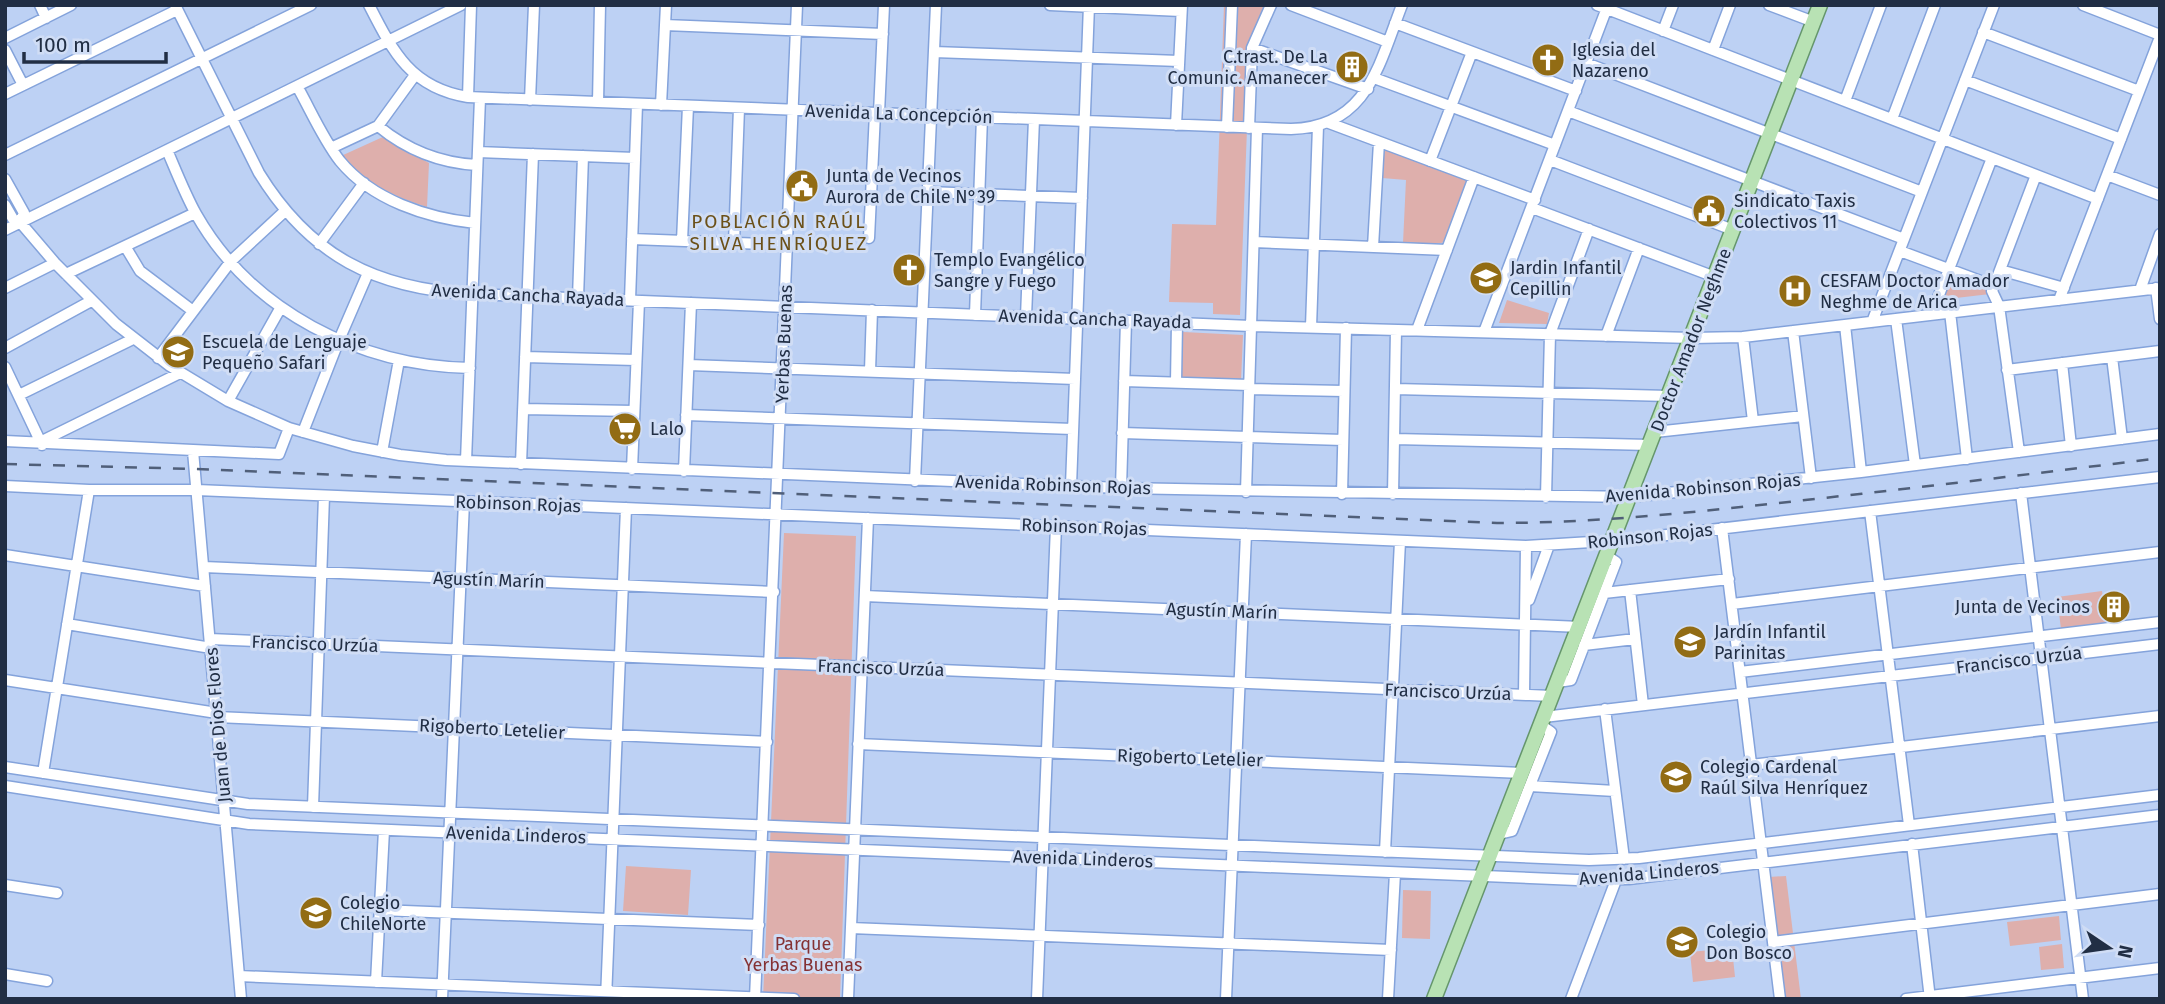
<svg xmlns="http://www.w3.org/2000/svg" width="2165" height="1004" font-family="'Fira Sans',sans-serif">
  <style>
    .green { fill: #deafac }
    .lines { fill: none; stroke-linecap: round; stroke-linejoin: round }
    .minor-casing { stroke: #84a3db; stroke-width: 13 }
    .major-casing { stroke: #65966c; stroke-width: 17 }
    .minor { stroke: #fff; stroke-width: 10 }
    .major { stroke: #b8e2b4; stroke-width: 14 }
    .rail { stroke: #505f79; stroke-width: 2.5; stroke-dasharray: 12 12; stroke-linecap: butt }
    .labels { text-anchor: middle; stroke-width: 6; stroke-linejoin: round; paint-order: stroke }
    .poi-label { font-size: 18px; fill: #212e44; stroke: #d0ddf5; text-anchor: start }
    .street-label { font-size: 18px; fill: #212e44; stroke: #d0ddf5 }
    .park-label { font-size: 18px; fill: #843133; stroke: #d0ddf5 }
    .neighbourhood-label { font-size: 19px; letter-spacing: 2px; fill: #6b5018; stroke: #d0ddf5 }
  </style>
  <rect width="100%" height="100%" fill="#bdd1f4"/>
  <path class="green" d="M1224 5H1268L1250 49 1240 315 1213 314V303L1169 302 1172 224 1216 225Z
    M385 136 405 150 429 163 427 207C390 195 368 184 341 156Z
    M1383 149 1391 150 1469 180 1447 241 1441 243H1403L1406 180 1382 178Z
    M1948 272 1991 287 1990 294 1939 300Z
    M1507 300 1549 313 1547 324 1499 323Z
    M1183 332 1243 335 1241 381 1181 378Z
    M784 533 856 536 840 999H763Z
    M2102 591 2106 623 2061 629 2057 597Z
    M626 866 691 870 688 915 623 911Z
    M1786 876 1801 999H1784L1769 877Z
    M1403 890 1431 891 1430 939 1402 938Z
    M2059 916 2061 940 2010 946 2007 922Z
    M2062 944 2064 968 2041 970 2039 947Z
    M1732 948 1735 977 1693 982 1690 952Z"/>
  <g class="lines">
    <defs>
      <path id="minor" d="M40 5 46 18
        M175 5 259 173C310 256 376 289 472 294L1251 326 1692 338 1743 337 2160 288
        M369 5C393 52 411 88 468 97L1291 129C1368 127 1379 64 1402 5
        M1050 5 1181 11
        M1291 5 1388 42
        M1597 5 2098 199
        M1769 5 1814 22
        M2083 5 2160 35
        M1395 23 1576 91
        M665 25 883 34
        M1663 31 1673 5
        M1983 32 2139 91
        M5 38 71 5
        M1252 48 1368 89
        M5 50 23 85
        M1713 50 1730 5
        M934 52 1179 61
        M1586 63 1922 192
        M1374 78 1555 145
        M1965 80 2121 139
        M297 86C311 111 323 139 340 161 372 200 427 218 475 223
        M5 94 177 10
        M468 97 471 5
        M530 100 534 5
        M1845 101 1881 5
        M598 102 600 5
        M661 105 666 5
        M1568 111 1904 239
        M879 113 884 5
        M1892 119 1935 5
        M1329 123 1535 200
        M1176 125 1182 5
        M378 126C407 150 439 163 477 165
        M1227 127 1232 5
        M1249 128 1252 48 1271 5
        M331 148 378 126 415 75
        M167 150C176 171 185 194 196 214 251 311 360 366 470 368
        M478 152 635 158
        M5 155 311 5
        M1550 160 1733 230
        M1430 161 1472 52
        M2107 175 2160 195
        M5 179 24 213 20 222
        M928 192 1082 198
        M5 205 13 219 20 222 55 263 116 324 170 366 228 401 289 428 353 446 400 455 446 460 1121 488 1630 497 1861 472 2160 434
        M1532 208 1715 277
        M5 230 461 5
        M869 238 875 113
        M632 239 788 245
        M682 241 688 106
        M1254 242 1447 250
        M734 243 739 108
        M319 244 364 183
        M125 246 140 271 193 311
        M1373 247 1379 142
        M1900 251 1994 286
        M2000 270 2064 288
        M66 274 195 213
        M5 288 55 263
        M2156 288 2160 319
        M2140 290 2160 234
        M578 298 583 156
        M630 300 637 104
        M2059 300 2160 37
        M1950 312 1967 459
        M1936 314 1937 300 1992 158
        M975 315 982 117
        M1026 317 1034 119
        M1896 319 1915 465
        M1872 322 1994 5
        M1845 325 1861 472
        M1311 327 1318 126
        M1417 330 1474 177
        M1793 331 1811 478
        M1484 332 1608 5
        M1606 336 1639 248
        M1743 337 1753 421
        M5 348 91 301
        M525 357 636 360
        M2112 357 2122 439
        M158 358 231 261 285 211
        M2062 363 2071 446
        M689 365 1075 379
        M5 367 42 445
        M2007 370 2160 351
        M870 371 872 310
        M1124 381 1249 385
        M1176 382 1177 323
        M1249 389 1344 391
        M1395 389 1669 396
        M19 395 133 339
        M228 401 281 307
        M523 409 634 411
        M686 415 1073 429
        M303 432 339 340 368 273
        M1655 432 1803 416
        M1122 433 1343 440
        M1394 439 1650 445
        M5 441 279 454 289 428
        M42 441 180 373
        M193 451 241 999
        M382 452 399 360
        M2019 452 1999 306 1992 291 2036 175
        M466 461 480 98
        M521 464 533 154
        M632 469 639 301
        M684 471 691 303
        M915 481 936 5
        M5 486 89 490H197L1526 546 1624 540 2160 477
        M1071 486 1089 5
        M1121 488 1126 321
        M1246 492 1257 128
        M2021 493 2083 999
        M1342 494 1346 328
        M1393 494 1396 330
        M1546 497 1550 334 1589 229
        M1870 511 1909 825
        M1722 528 1780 999
        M5 555 205 586
        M204 567 774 592
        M1630 590 1643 705
        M1604 593 1729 579
        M865 596 1580 627
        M1529 600 1549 545
        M1732 604 2160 552
        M67 624 211 648
        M210 639 1552 696
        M1584 645 1635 639
        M1740 672 2160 622
        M5 680 217 713
        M1558 682 1571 680 1616 562 1607 556
        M1524 695 1526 546
        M1605 709 1624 859
        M217 717 767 742
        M1544 717 2160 644
        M858 744 1522 773
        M1751 765 2160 716
        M5 767 248 804 1589 860 1639 858 2160 795
        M43 773 89 490
        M5 786 249 824 1577 880 1629 879 2160 815
        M1530 786 1615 791
        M313 807 324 496
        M1499 834 1512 831 1551 732 1541 725
        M1912 844 1930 999
        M1385 852 1400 541
        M5 885 57 893
        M380 910 759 925
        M851 928 1391 950
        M1773 942 2160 894
        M5 974 47 981
        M239 976 794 999
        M376 982 384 830
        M442 999 464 502
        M606 999 626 508
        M755 999 797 5
        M848 999 868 518
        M1037 999 1056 526
        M1226 999 1246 534
        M1388 999 1395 873
        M1571 999 1616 880
        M1906 999 2160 968"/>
      <path id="major" d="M1434 999 1820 5"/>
    </defs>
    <use href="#minor" class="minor-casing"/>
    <use href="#major" class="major-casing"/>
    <use href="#minor" class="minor"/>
    <use href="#major" class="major"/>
    <path class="rail" d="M5 464 195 469 1497 523C1592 523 1685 513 1779 503 1906 489 2033 474 2160 458"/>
  </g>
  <defs>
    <symbol id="church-disc" viewBox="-11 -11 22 22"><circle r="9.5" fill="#926c14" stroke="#d0ddf5"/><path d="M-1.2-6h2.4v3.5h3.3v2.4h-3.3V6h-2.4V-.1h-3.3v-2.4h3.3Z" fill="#fff"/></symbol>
    <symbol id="building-disc" viewBox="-11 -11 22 22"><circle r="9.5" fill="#926c14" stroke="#d0ddf5"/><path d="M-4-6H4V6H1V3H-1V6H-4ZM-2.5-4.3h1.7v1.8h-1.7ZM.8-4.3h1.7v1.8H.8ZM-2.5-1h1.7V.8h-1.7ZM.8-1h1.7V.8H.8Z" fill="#fff"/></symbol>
    <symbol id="civic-disc" viewBox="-11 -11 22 22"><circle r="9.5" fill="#926c14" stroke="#d0ddf5"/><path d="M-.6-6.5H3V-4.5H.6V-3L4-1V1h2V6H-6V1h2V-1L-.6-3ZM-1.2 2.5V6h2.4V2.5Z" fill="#fff"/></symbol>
    <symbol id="school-disc" viewBox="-11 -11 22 22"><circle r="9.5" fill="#926c14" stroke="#d0ddf5"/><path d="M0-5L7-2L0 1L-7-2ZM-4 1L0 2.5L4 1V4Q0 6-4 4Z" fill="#fff"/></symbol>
    <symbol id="hospital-disc" viewBox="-11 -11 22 22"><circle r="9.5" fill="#926c14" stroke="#d0ddf5"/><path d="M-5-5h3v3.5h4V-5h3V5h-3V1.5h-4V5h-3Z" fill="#fff"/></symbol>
    <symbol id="supermarket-disc" viewBox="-11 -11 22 22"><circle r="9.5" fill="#926c14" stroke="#d0ddf5"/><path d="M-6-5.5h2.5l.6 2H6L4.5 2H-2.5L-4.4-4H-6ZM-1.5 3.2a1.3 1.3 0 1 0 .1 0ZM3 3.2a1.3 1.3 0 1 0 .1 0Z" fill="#fff"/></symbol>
  </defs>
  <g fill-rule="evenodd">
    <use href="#church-disc" x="1529" y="41" width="38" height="38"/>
    <use href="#building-disc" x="1333" y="48" width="38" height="38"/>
    <use href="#civic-disc" x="783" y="167" width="38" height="38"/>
    <use href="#civic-disc" x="1690" y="192" width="38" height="38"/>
    <use href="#church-disc" x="890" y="251" width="38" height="38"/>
    <use href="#school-disc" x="1467" y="259" width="38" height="38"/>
    <use href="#hospital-disc" x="1776" y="272" width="38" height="38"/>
    <use href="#school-disc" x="159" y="333" width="38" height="38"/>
    <use href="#supermarket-disc" x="606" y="410" width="38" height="38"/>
    <use href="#building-disc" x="2095" y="588" width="38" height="38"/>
    <use href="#school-disc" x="1671" y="623" width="38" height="38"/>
    <use href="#school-disc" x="1657" y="758" width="38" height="38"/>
    <use href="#school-disc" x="297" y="894" width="38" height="38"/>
    <use href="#school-disc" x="1663" y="923" width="38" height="38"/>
  </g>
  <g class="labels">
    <g class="poi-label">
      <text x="1572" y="56">Iglesia del<tspan x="1572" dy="21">Nazareno</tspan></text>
      <text x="1328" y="63" text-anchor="end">C.trast. De La<tspan x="1328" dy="21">Comunic. Amanecer</tspan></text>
      <text x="826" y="182">Junta de Vecinos<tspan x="826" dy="21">Aurora de Chile N°39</tspan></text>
      <text x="1734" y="207">Sindicato Taxis<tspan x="1734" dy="21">Colectivos 11</tspan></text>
      <text x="934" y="266">Templo Evangélico<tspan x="934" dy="21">Sangre y Fuego</tspan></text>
      <text x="1510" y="274">Jardin Infantil<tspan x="1510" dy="21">Cepillin</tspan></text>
      <text x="1820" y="287">CESFAM Doctor Amador<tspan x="1820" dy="21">Neghme de Arica</tspan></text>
      <text x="202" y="348">Escuela de Lenguaje<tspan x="202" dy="21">Pequeño Safari</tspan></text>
      <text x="650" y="435">Lalo</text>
      <text x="2090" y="613" text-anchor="end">Junta de Vecinos</text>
      <text x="1714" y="638">Jardín Infantil<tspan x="1714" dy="21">Parinitas</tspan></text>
      <text x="1700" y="773">Colegio Cardenal<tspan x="1700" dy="21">Raúl Silva Henríquez</tspan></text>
      <text x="340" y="909">Colegio<tspan x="340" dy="21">ChileNorte</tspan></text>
      <text x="1706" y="938">Colegio<tspan x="1706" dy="21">Don Bosco</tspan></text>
    </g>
    <g class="street-label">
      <text transform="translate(899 114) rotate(2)" y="6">Avenida La Concepción</text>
      <text transform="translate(528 295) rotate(3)" y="6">Avenida Cancha Rayada</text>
      <text transform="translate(1095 319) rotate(2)" y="6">Avenida Cancha Rayada</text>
      <text transform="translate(1691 340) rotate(-69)" y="6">Doctor Amador Neghme</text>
      <text transform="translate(784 344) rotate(-88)" y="6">Yerbas Buenas</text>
      <text transform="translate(1053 485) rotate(2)" y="6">Avenida Robinson Rojas</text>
      <text transform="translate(1703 488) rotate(-5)" y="6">Avenida Robinson Rojas</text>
      <text transform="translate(518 504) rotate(2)" y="6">Robinson Rojas</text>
      <text transform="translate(1084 527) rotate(2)" y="6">Robinson Rojas</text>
      <text transform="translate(1650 536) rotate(-6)" y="6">Robinson Rojas</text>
      <text transform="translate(489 580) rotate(2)" y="6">Agustín Marín</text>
      <text transform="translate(1222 611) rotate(2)" y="6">Agustín Marín</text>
      <text transform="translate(315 644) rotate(2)" y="6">Francisco Urzúa</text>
      <text transform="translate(2019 660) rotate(-7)" y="6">Francisco Urzúa</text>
      <text transform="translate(881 668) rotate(2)" y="6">Francisco Urzúa</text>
      <text transform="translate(1448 692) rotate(2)" y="6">Francisco Urzúa</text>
      <text transform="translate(218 725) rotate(-95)" y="6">Juan de Dios Flores</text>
      <text transform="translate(492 729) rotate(3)" y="6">Rigoberto Letelier</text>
      <text transform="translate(1190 758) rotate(2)" y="6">Rigoberto Letelier</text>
      <text transform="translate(516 835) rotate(2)" y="6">Avenida Linderos</text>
      <text transform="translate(1083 859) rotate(2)" y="6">Avenida Linderos</text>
      <text transform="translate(1649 873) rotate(-5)" y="6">Avenida Linderos</text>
    </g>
    <g class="park-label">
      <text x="803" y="950">Parque<tspan x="803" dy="21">Yerbas Buenas</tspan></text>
    </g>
    <g class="neighbourhood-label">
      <text x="779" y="228">POBLACIÓN RAÚL<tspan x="779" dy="22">SILVA HENRÍQUEZ</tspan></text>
    </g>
  </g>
  <rect width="2165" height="1004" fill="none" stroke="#212e44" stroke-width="14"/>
  <g transform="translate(2109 948) rotate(103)" stroke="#d0ddf5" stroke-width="5" paint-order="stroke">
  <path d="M0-5L12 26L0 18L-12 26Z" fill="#212e44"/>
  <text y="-10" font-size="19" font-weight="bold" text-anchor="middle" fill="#212e44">N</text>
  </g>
  <path d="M24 52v10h142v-10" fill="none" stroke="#212e44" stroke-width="3.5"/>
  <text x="35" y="52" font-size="21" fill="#212e44" stroke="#d0ddf5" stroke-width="5" paint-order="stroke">100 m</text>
</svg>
